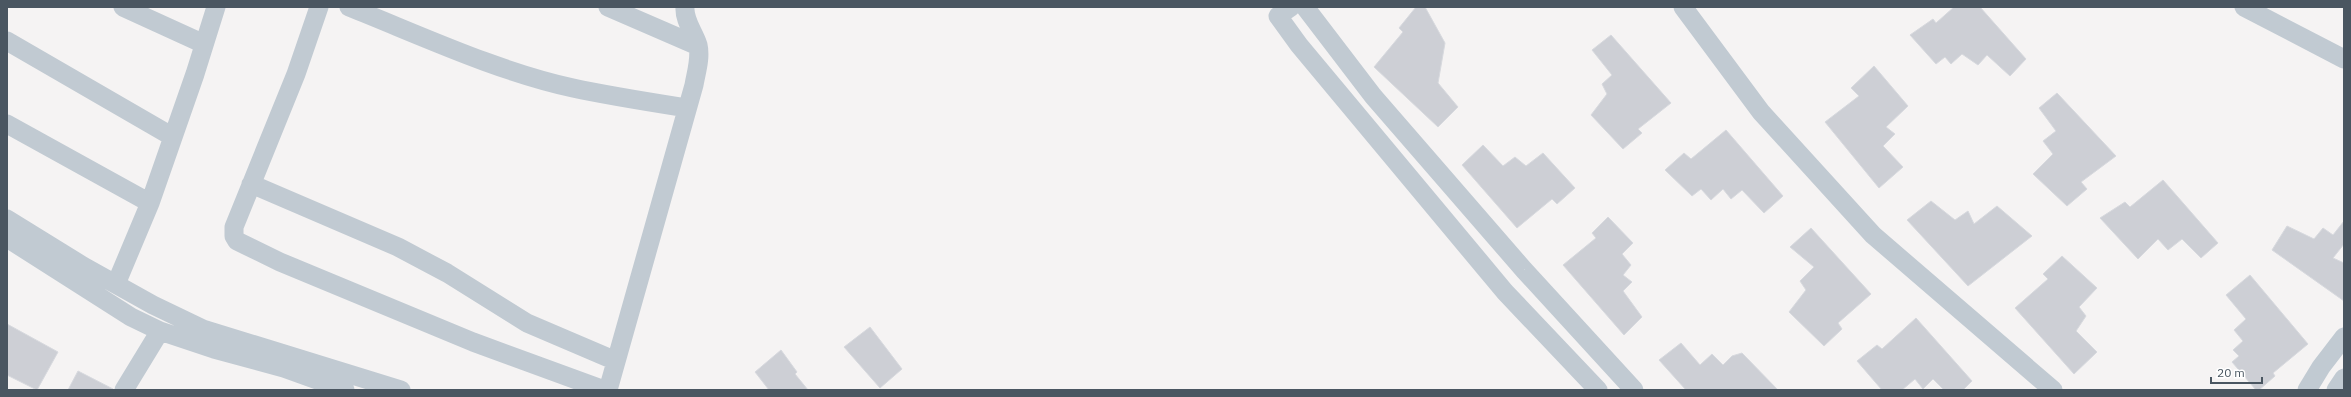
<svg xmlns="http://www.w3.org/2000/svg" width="2351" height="397" font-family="'IBM Plex Sans',sans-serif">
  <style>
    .building { fill: #cdcfd5; stroke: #d7d9de }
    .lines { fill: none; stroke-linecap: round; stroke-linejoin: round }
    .minor { stroke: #c1cad2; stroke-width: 19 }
  </style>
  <rect width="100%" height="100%" fill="#f5f3f3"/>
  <path class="building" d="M1416 7H1425L1445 43 1438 83 1458 107 1438 127 1374 67 1403 32 1399 28Z
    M1954 7H1980L2026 59 2010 76 1987 55 1978 65 1962 54 1951 64 1945 57 1936 64 1910 35 1933 19 1936 23Z
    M1611 35 1671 103 1638 129 1642 133 1623 149 1591 115 1607 94 1602 84 1612 75 1592 50Z
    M1874 66 1908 106 1886 127 1895 134 1883 146 1903 167 1879 188 1825 122 1859 96 1851 88Z
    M2057 93 2116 156 2081 182 2087 189 2067 206 2033 174 2053 154 2043 141 2056 131 2039 108Z
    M1726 130 1783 196 1764 213 1742 190 1731 199 1723 189 1711 200 1701 189 1692 196 1665 170 1684 153 1691 159Z
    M1483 145 1503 166 1515 157 1526 166 1543 153 1575 188 1557 204 1552 199 1517 228 1462 165Z
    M2163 180 2218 243 2201 258 2182 239 2168 250 2158 239 2138 259 2100 218 2125 202 2130 207Z
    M1931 201 1955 220 1968 211 1974 224 1997 206 2032 236 1968 286 1907 220Z
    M1608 217 1633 243 1622 254 1631 265 1623 275 1632 282 1623 291 1642 317 1624 335 1563 265 1596 238 1592 233Z
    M2344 221V244L2333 258 2344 263V301L2272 250 2287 226 2314 239 2323 228 2333 235Z
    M1811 228 1871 294 1838 323 1842 329 1824 346 1789 312 1806 290 1800 281 1814 267 1790 247Z
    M2062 256 2097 288 2079 307 2086 316 2076 331 2097 352 2074 374 2015 308 2048 279 2043 274Z
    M2250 275 2308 344 2273 373 2275 376 2259 390H2256L2232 362 2239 356 2233 350 2243 341 2234 330 2246 319 2226 295Z
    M1916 318 1972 381 1963 390H1944L1933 379 1923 389 1915 379 1902 390H1882L1857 361 1877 345 1882 349Z
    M7 324 58 352 37 390 7 375Z
    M870 327 902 369 880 388 844 347Z
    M1681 343 1700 365 1712 354 1723 365 1732 356 1742 353 1778 390H1686L1659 360Z
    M781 350 797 372 795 374 808 390H769L755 372Z
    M78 371 113 389V390H68Z"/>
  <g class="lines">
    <path class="minor" d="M123 7 204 44
      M319 7 296 74 234 227V236L237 241 280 262 473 342 604 390
      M349 7C422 36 496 71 573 88 610 96 649 102 687 108
      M608 7 698 46
      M1291 7 1278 16 1299 45 1505 292 1598 390
      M1305 7 1373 96 1524 270 1634 390
      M1683 7 1761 112 1873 235 2053 390
      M2244 7 2344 59
      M7 41 173 137
      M7 124 150 203
      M251 184 398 247 447 273 527 323 616 361
      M7 219 83 266 153 305 203 329 401 390
      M7 238 131 317 160 331 214 349 284 368 345 390
      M116 284 150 203 195 74 216 7
      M124 390 160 331
      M608 390 694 85C696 73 701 58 698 45 694 32 684 21 685 7
      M2307 390 2321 367 2344 337
      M2336 390 2344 378"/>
  </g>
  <rect width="2351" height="397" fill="none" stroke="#4a5661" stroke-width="16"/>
  <path d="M2211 377v6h51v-6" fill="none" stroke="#4a5661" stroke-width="2"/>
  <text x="2217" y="377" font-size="12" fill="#4a5661" stroke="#ffffff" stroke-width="3" paint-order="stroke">20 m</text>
</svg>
